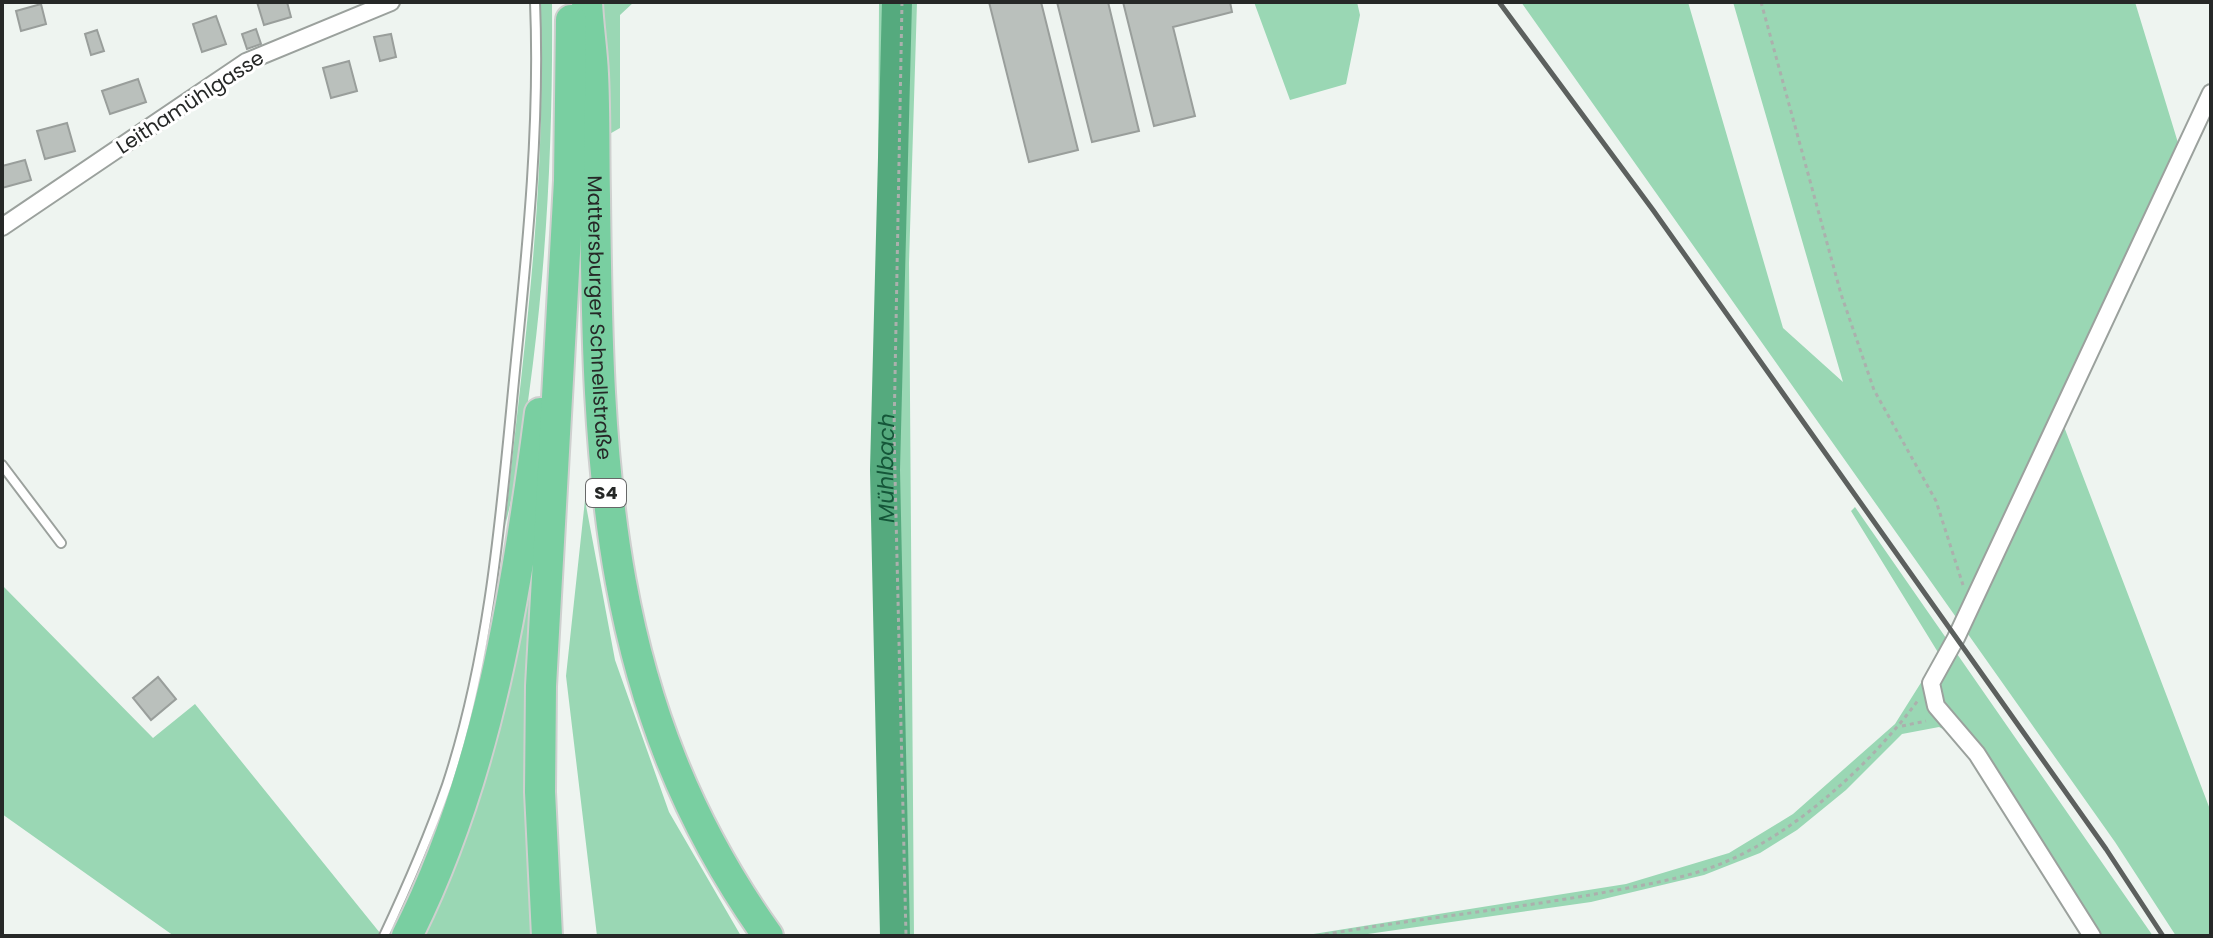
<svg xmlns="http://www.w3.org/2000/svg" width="2213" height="938" font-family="Poppins,sans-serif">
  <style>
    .green { fill: #9ad7b4 }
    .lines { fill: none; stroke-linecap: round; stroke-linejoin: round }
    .river { stroke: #55aa7e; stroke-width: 30 }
    .building { fill: #bac0bc; stroke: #999e9b; stroke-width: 2 }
    .lane-casing { stroke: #9ba19d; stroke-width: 12 }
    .street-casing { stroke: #9ba19d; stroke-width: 20 }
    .highway-casing { stroke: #cfd0cf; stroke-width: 34 }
    .path { stroke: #abb0ad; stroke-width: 3; stroke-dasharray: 4 4; stroke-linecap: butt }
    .lane { stroke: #fff; stroke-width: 8 }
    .street { stroke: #fff; stroke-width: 16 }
    .highway { stroke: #79cfa1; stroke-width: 30 }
    .rail { stroke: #5c605e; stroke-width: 5 }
    .labels { text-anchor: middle; stroke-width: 6; stroke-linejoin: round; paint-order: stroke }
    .shield { fill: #fff; stroke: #676868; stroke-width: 2 }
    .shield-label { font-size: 18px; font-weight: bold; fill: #262827 }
    .street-label { font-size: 20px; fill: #262827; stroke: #fff }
    .water-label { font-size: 22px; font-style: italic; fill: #155639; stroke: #fff }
  </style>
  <rect width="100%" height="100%" fill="#eef4f0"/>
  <path class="green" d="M539 2H552C553 123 548 242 533 363 526 418 519 472 505 526 523 353 549 176 539 2Z
    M603 2H634L620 15V128L606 136Z
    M879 2H917L909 263 914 936H885L877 362Z
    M1254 2H1357L1360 15 1346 84 1290 100Z
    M1521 2H1688L1783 328 1843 382 1733 2H2135L2186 169 2063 424 2211 812V936H2176L2115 842Z
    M585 500 615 660 669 812 741 936H597L566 676Z
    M1855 507 2153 936H2082L1955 735 1939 727 1902 734 1846 790 1797 830 1760 853 1704 875 1591 902 1354 936H1301L1626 884 1729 853 1793 814 1895 724 1939 654 1851 511Z
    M515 575 546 581 547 936H407Z
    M2 585 153 738 195 704 380 933 378 936H174L2 814Z"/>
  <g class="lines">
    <path class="river" id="s1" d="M895 936 885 470 897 2"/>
  </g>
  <path class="building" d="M257 2H287L291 17 264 25Z
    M989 2H1041L1078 150 1029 162Z
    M1057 2H1108L1139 131 1092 142Z
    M1123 2H1230L1232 12 1173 27 1195 116 1154 126Z
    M41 4 46 24 21 31 16 11Z
    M216 16 226 44 202 52 193 24Z
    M256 29 261 44 247 49 242 34Z
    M97 30 104 51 91 55 85 34Z
    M391 34 396 57 380 61 374 37Z
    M349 61 357 91 331 98 323 68Z
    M138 79 146 102 110 114 102 91Z
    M67 123 75 151 45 159 37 131Z
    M25 160 31 180 2 188V166Z
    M158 677 176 699 151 720 133 698Z"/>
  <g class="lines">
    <defs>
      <path id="lane" d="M2 465 61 543
        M384 936C407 887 429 836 447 785 492 649 502 501 516 360 528 242 540 121 535 2"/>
      <path id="street" d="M2 227 246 62 391 2
        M2092 936 1977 754 1936 706 1931 683 1956 638 2211 93"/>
      <g id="highway">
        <path id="s2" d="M587 2C588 26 592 50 593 74 595 115 594 155 595 196 598 468 603 705 768 936"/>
        <path d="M407 936C488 775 517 591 540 413"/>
        <path d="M547 936 540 792 541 686 569 181 571 20"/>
      </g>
    </defs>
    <use href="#lane" class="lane-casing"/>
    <use href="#street" class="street-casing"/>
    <use href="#highway" class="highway-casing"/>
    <path class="path" d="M902 2 894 432 906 936
      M1761 2 1841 294 1874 390 1936 501 1963 585
      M1902 726 1926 721
      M1317 936C1411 919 1507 910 1601 893 1642 885 1686 879 1725 862 1797 832 1873 762 1919 699"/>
    <use href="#lane" class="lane"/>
    <use href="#street" class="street"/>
    <use href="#highway" class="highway"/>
    <path class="rail" d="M1499 2 1653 210 2106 849 2163 936"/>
  </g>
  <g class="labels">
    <rect class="shield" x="586" y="479" width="40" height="28" rx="6"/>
    <g class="shield-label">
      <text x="606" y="499">S4</text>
    </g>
    <g class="street-label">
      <text transform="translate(190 102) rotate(-33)" y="7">Leithamühlgasse</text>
      <text dy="7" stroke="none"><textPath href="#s2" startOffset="316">Mattersburger Schnellstraße</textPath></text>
    </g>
    <g class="water-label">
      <text dy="8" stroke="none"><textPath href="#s1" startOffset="468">Mühlbach</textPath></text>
    </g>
  </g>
  <rect width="2213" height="938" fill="none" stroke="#262827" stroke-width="8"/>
</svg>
